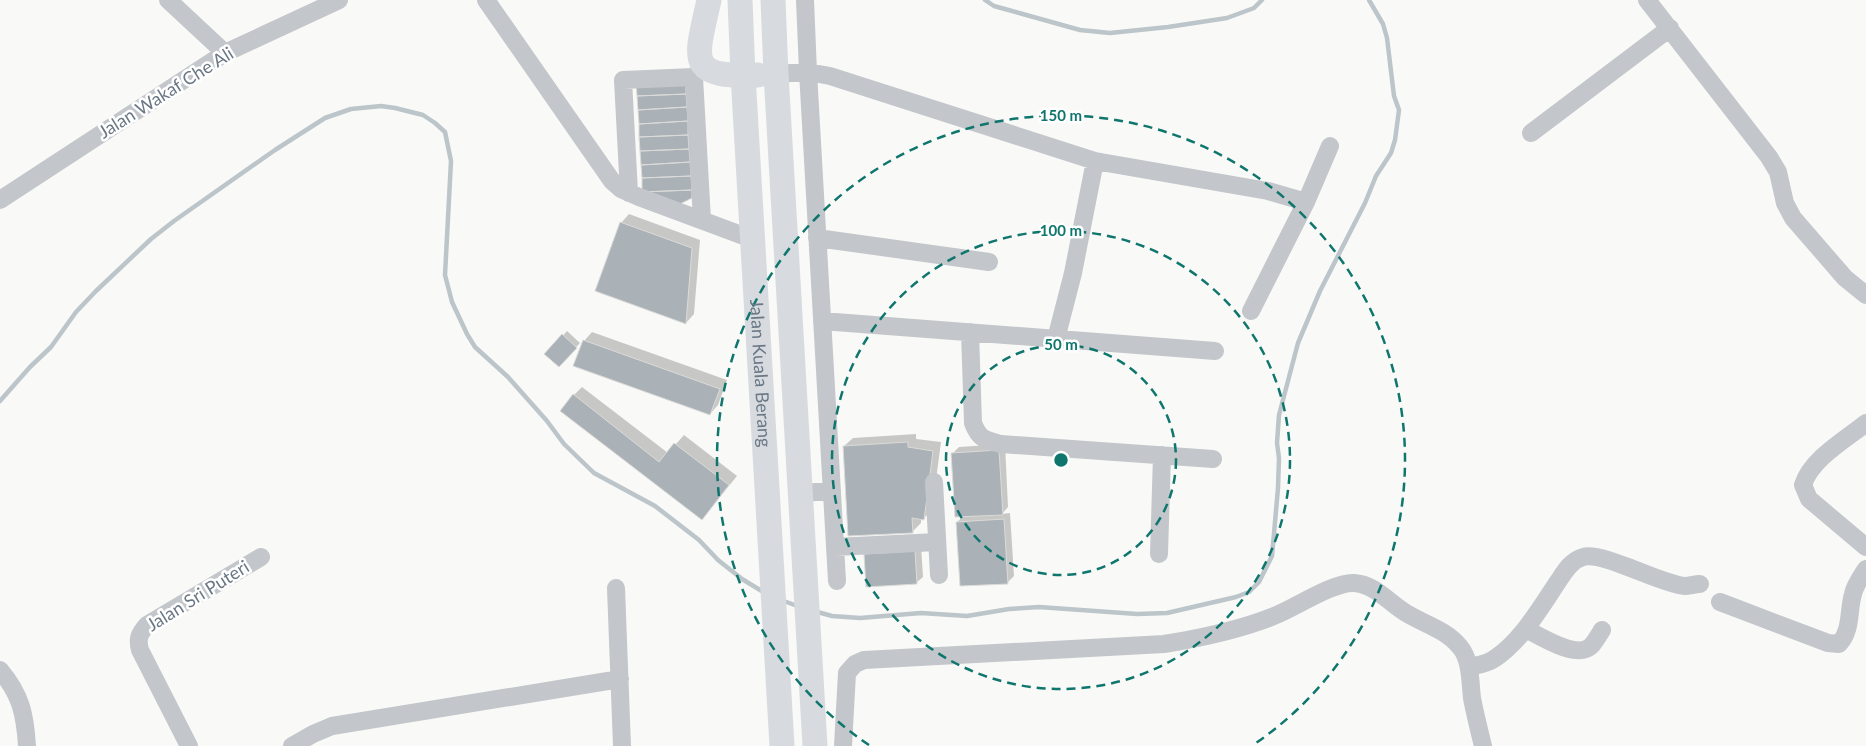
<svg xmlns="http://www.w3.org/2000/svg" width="1866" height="746" font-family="Lato,sans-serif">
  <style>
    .shadow { fill: #0003 }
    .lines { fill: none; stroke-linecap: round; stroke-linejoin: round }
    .stream { stroke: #bcc5ca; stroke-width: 4.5 }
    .building { fill: #aab1b7; stroke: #dbdbd9 }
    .minor { stroke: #c3c6ca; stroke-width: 18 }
    .highway { stroke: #d7dbdf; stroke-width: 25 }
    .ring { fill: none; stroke: #0f766e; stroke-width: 2.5; stroke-dasharray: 9 6 }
    .labels { text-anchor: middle; stroke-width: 5; stroke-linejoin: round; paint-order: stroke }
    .street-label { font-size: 18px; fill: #6a7785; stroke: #fff }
    .centre { fill: #0f766e; stroke: #fff; stroke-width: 2.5 }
    .ring-label { font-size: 15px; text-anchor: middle; font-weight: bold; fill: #0f766e; stroke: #fff; stroke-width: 5; stroke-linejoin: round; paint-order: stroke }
  </style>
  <rect width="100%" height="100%" fill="#f9f9f7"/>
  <path class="shadow" d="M629 214 700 240 694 314 686 323 621 223Z
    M567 331 580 343 559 365 546 354Z
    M592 332 727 380 718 405 710 414 584 341Z
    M582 387 668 453 684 435 737 476 702 519 574 395Z
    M916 434V439L941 442 932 510 923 519 921 518V523L912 532 844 446 853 438Z
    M1005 444 1008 507 1002 514 1010 513 1014 576 1007 583 957 522 964 516 953 453 959 447Z
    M921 545 923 577 916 583 867 586Z"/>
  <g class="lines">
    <path class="stream" d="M985 0 994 6 1080 30 1110 33 1168 27 1227 18 1254 8 1262 0
      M0 401 30 367 51 347 76 312 96 291 151 239 174 221 275 150 325 118 351 109 381 106 395 108 423 115 435 123 445 132 451 161 445 275 452 302 467 334 475 347 508 377 547 421 564 444 594 473 655 506 699 540 718 560 742 579 765 593
      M781 600 800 607
      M814 611 832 616 860 618 921 613 967 616 1009 609 1039 607 1137 614 1167 613 1236 597 1249 592 1259 582 1272 556 1278 488 1279 458 1277 443 1279 415 1298 343 1320 291 1365 203 1376 176 1391 153 1395 140 1399 110 1394 96 1387 38 1383 24 1369 0"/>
  </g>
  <path class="building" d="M686 80V94L637 96 636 82Z
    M686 94 687 107 638 110 637 96Z
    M687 107 688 121 639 124 638 110Z
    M688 121V135L639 137V124Z
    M688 135 689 149 640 151 639 137Z
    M689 149 690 162 641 165 640 151Z
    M690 162 691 176 642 178 641 165Z
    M691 176 692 190 642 192V178Z
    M692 190V198L680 204 642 192Z
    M620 222 692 248 686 324 595 291Z
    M562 334 577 348 559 367 544 354Z
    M583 340 720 389 710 415 573 366Z
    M573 394 659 462 674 443 729 485 702 520 560 411Z
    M908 442V447L933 451 924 520 912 518 913 533 848 536 843 446Z
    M999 450 1003 515 955 517 951 453Z
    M1004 519 1008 584 960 586 956 522Z
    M915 551 917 584 866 587 864 554Z"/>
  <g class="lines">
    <path class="minor" d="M168 0 225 53
      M486 0 612 181 621 189 639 197 752 239
      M805 0 808 72 837 581
      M1647 0 1769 157 1778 172 1785 203 1793 218 1845 278 1866 295
      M701 69 694 77 702 220
      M776 74 808 72 830 76 1095 161 1268 191 1306 202
      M1531 133 1670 28
      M629 193 623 80 694 77
      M0 200 225 53 339 0
      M817 238 989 262
      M1251 311 1306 202 1330 146
      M822 321 1215 351
      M970 332 973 423C979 439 985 440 1001 444L1213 459
      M1056 339 1073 273 1095 161
      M1866 423C1845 440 1811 459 1803 485L1809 499 1866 547
      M934 482 939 575
      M800 493 832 491
      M835 547 937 542
      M1159 554 1162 455
      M616 588 622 746
      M1720 602 1828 643 1839 644C1852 630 1848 611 1853 594 1855 585 1861 577 1866 569
      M1526 629C1540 636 1577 660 1591 646 1595 642 1599 635 1602 630
      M1469 667C1477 665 1487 664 1494 659 1521 641 1539 610 1557 583 1564 573 1570 561 1583 557 1603 551 1660 584 1685 586 1689 586 1695 584 1700 584
      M0 670C21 695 25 714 27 746
      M189 746 140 650C137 639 139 634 147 625L261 557
      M292 746 313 734 332 726 620 679
      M843 746 847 673 855 664 864 660 1164 644C1201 638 1239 630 1274 616 1295 608 1333 582 1354 583 1375 584 1389 603 1406 613 1424 624 1447 630 1460 647 1471 660 1470 681 1472 698 1475 714 1479 730 1483 746"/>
    <g class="highway">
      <path d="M709 0C696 60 685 78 758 75"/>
      <path id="s1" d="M740 0 743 75 782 746"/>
      <path d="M773 0 776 74 815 746"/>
    </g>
  </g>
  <g class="ring">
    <circle cx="1061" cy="460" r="115"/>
    <circle cx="1061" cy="460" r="229"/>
    <path d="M869 745A344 344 0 1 1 1253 745"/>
  </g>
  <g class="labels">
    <g class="street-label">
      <text transform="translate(166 93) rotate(-32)" y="6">Jalan Wakaf Che Ali</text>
      <text dy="6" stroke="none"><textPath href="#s1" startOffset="374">Jalan Kuala Berang</textPath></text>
      <text transform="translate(198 596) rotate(-32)" y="6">Jalan Sri Puteri</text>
    </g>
  </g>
  <circle cx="1061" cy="460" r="8" class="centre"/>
  <g class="ring-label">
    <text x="1061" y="121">150 m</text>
    <text x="1061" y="236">100 m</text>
    <text x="1061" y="350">50 m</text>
  </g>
</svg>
